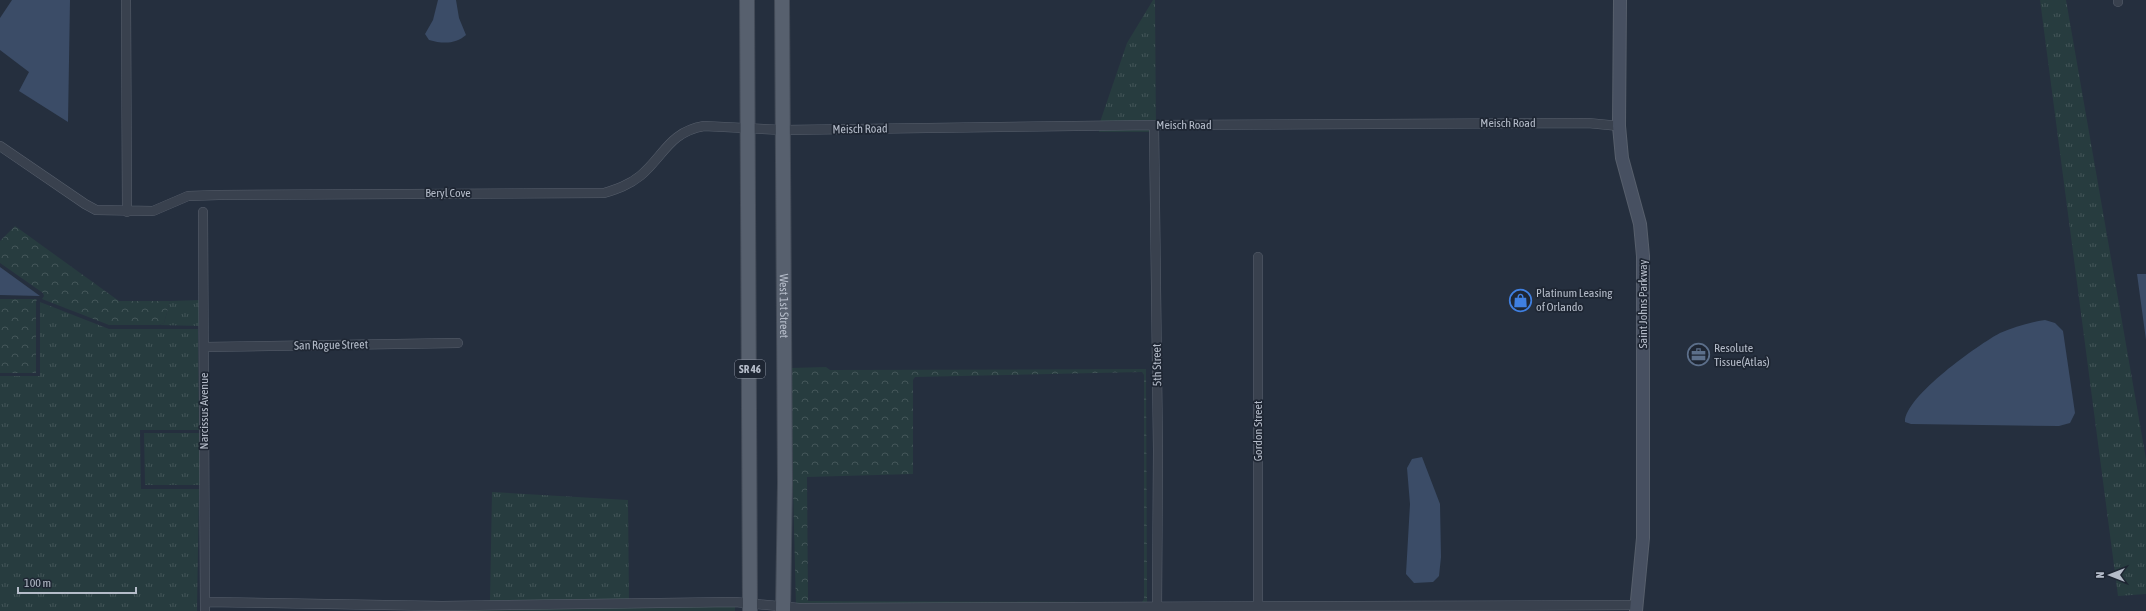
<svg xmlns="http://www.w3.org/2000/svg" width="2146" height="611" font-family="'Asap Condensed',sans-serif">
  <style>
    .grass { fill: url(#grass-tufts) }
    .forest { fill: url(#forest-crowns); fill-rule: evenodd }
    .water { fill: #3b4c67 }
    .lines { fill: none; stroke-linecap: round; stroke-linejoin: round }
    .street-casing { stroke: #575f6c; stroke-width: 10 }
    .secondary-casing { stroke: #575f6c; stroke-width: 14 }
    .primary-casing { stroke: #424a57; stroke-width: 16 }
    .street { stroke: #39414e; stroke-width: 9 }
    .secondary { stroke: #475061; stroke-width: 12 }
    .primary { stroke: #57606e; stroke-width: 14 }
    .labels { text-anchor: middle; stroke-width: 3.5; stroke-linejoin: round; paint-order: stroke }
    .shield { fill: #1e2633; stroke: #888f9c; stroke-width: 1 }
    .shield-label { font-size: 11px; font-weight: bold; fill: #b5bcc9 }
    .street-label { font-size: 12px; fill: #b5bcc9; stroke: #1e2633 }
    .poi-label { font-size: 12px; fill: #b5bcc9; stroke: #1e2633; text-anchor: start }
  </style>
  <defs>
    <pattern id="grass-tufts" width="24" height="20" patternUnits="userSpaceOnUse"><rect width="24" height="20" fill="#273c3f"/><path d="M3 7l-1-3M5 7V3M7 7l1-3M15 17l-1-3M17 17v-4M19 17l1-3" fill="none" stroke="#445659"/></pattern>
    <pattern id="forest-crowns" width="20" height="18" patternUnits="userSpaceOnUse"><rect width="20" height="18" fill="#273c3f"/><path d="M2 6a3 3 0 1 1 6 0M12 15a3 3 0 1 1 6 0" fill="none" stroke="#445659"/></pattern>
  </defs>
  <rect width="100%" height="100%" fill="#252f3e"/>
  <path class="grass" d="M1153 0H1155L1156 132H1099V125L1127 43Z
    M2040 0H2066L2146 459V594L2118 596Z
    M201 300 204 485H145L144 433H201V326L159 325 164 323 170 301Z
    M40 302 109 329H198L199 430H140L141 489H199L197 611H0V376H40Z
    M492 492 628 500 629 602H735V611H451V602L490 601Z"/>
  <path class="forest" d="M15 226 119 301H170L164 323 159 325H109L42 299 44 296 43 293 0 263V241Z
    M0 299H37L36 302V373H0Z
    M826 367 830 370 1146 369 1147 604 796 607 790 368ZM1142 372 1144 375V599L1142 602 808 601 807 477 913 474V380L915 377Z"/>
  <path class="water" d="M12 0H70L68 122 19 91 29 72 0 50V18Z
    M438 0H456L459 18 466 35C456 44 443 44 429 40L425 34 433 20Z
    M0 267 40 296 0 295Z
    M2137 274H2146V340Z
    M2045 320 2055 323 2063 331 2075 413 2070 423 2059 426 1911 424 1905 422C1904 397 1979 344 2000 333 2014 327 2030 322 2045 320Z
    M1422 457 1440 504 1441 557 1439 576 1433 582 1414 583 1406 574 1410 504 1407 468 1412 459Z"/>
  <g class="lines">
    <defs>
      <path id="street" d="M126 0 127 212
        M2118 2V0
        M1154 125 1158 450 1157 611
        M0 146 85 204 96 210 153 211 188 196 219 195 604 193C617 189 629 185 640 176 664 156 669 132 704 126L783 130 1154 125 1588 123 1619 126
        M203 212 205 611
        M1258 257V605
        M204 347 458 343
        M205 602 442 606 735 602 799 608 1636 605"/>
      <path id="secondary" d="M1620 0 1619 126 1622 158 1640 224 1643 256V538L1636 611"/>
      <g id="primary">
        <path d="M747 0 750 611"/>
        <path id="s1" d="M782 0 785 483 783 611"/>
      </g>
    </defs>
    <use href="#street" class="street-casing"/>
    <use href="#secondary" class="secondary-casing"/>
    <use href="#primary" class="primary-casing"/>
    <use href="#street" class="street"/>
    <use href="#secondary" class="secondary"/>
    <use href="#primary" class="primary"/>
  </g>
  <defs>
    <symbol id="shop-ring" viewBox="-11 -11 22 22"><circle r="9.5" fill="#1e2633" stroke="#3f7fe0" stroke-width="1.5"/><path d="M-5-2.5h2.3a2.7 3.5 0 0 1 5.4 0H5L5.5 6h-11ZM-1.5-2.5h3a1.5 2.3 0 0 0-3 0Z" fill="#3f7fe0"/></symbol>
    <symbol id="office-ring" viewBox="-11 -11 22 22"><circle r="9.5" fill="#1e2633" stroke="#5c6f8a" stroke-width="1.5"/><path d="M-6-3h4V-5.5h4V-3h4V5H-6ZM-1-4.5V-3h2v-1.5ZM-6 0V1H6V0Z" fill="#5c6f8a"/></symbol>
  </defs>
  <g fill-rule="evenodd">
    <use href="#shop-ring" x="1508" y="288" width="25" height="25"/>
    <use href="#office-ring" x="1686" y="342" width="25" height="25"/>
  </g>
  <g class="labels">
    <rect class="shield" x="735" y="360" width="30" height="18" rx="3"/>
    <g class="shield-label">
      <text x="750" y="373">SR 46</text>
    </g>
    <g class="street-label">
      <text x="1508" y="127">Meisch Road</text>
      <text x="1184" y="129">Meisch Road</text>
      <text transform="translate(860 129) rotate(-1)" y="4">Meisch Road</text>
      <text x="448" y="197">Beryl Cove</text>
      <text transform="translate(1643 304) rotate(-90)" y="4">Saint Johns Parkway</text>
      <text dy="4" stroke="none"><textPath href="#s1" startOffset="306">West 1st Street</textPath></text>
      <text transform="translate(331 345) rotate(-1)" y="4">San Rogue Street</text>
      <text transform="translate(1157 365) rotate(-91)" y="4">5th Street</text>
      <text transform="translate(204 411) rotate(-90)" y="4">Narcissus Avenue</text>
      <text transform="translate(1258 431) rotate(-90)" y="4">Gordon Street</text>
    </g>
    <g class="poi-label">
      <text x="1536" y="297">Platinum Leasing<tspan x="1536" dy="14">of Orlando</tspan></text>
      <text x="1714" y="352">Resolute<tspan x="1714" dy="14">Tissue(Atlas)</tspan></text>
    </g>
  </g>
  <g transform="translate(2110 575) rotate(270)" stroke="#1e2633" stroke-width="3" paint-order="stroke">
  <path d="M0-3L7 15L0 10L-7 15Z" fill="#b5bcc9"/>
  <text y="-6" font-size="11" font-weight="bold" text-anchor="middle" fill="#b5bcc9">N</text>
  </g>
  <path d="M18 587v6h118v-6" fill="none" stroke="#b5bcc9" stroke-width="2"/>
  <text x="24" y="587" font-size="12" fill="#b5bcc9" stroke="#1e2633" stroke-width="3" paint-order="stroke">100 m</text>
</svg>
